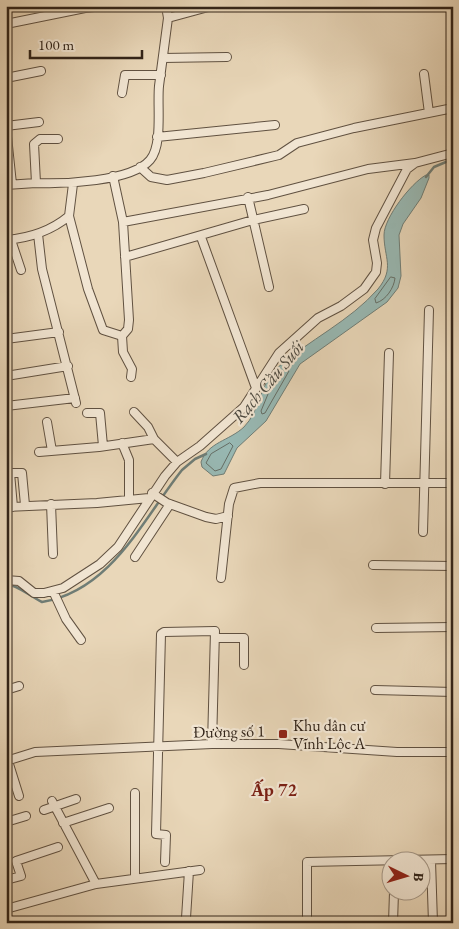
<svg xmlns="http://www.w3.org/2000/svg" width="459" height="929" font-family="'EB Garamond',serif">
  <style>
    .water { fill: #98b9b4; stroke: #6f7d76 }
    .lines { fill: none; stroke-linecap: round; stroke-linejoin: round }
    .shore { stroke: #656e66; stroke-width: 1 }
    .stream { stroke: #6f7d76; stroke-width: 2.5 }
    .minor-casing { stroke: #605141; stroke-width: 10 }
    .minor { stroke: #f1e5d2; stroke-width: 8 }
    .poi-dot { fill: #8f2418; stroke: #f1e5d2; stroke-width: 2 }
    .labels { text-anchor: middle; stroke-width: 4.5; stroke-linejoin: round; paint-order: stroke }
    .poi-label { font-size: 16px; fill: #322419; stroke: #f1e5d2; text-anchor: start }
    .street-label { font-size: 16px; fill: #322419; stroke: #f1e5d2 }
    .water-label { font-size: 18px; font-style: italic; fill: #4c4940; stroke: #f1e5d2 }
    .neighbourhood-label { font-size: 18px; font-weight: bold; fill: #7a1f14; stroke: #f1e5d2 }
  </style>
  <rect width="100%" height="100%" fill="#e9d7b9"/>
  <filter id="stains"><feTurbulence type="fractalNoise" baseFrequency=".004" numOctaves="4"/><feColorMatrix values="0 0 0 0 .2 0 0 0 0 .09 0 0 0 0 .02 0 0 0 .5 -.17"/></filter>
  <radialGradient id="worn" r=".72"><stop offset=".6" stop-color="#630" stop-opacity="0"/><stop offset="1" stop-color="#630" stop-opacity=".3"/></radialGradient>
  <path class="water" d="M426 175H429V178L421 198 403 224 399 235 401 276 398 288 387 302 300 364 266 421 237 448 224 474 213 476 202 467 201 462C208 442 229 441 244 427 260 411 260 383 277 368 309 340 350 321 378 289 395 268 384 258 384 235 384 218 411 183 426 175Z"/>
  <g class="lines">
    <path class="shore" d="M391 277 395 278C394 288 386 300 376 303L375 299Z
      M285 369 289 371 265 413 262 414 261 411 273 382Z
      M230 443 233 446 221 469 215 471 206 463 211 454Z"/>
    <path class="stream" d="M426 177 434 167 453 159
      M6 584C18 585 31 597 42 602 111 591 143 519 182 470L195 459 206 454"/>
    <defs>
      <path id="minor" d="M168 18 212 6
        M6 24 85 8 103 6
        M163 58 227 57
        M424 74 429 113
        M6 78 41 71
        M122 93 125 75H161
        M6 126 39 122
        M6 127 12 184
        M157 137 275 125
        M140 167 151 177 167 180 204 173 279 155 297 143 354 128 453 108
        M113 176 123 222 129 320 128 329 122 336 123 352 132 369 131 377
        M36 183C63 184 131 182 150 160 163 145 157 106 159 86 162 63 165 40 168 18L166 6
        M6 185 36 183 34 144 40 139H58
        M248 197 269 287
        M69 216 88 289 103 330 122 336
        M123 222 268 195 368 169 415 163
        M38 234 42 269 76 403
        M201 237 256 388
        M6 240C29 238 51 231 69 216L73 184
        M11 240 21 270
        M125 257 253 220 304 209
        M6 339 59 332
        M6 376 68 366
        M6 406 75 398
        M134 412 148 427 154 439
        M87 413H100L103 446
        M47 422 52 451
        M122 443 129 460V500
        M39 452 99 447 154 439 177 462
        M385 484 389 353
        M152 493 167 503 206 517 216 519 228 516
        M51 504 53 554
        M6 507 97 503 149 498
        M13 507 10 473H22L25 505
        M423 532 429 310
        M135 557 170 504
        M373 565 453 566
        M221 578 229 504 234 488 260 483H453
        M6 580 19 581 34 593H44L63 588 100 564 118 547 165 476 177 462 200 446 244 407 279 353 318 318 341 306 364 289 376 272 377 263 373 240 376 228 407 169 415 163 453 153
        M53 591 66 619 81 640
        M376 628 453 627
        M215 638H244V665
        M6 690 19 686
        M375 690 453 692
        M6 761 35 752 212 744H279L397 752H453
        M8 761 19 796
        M52 801 96 884
        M44 810 76 799
        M6 822 26 816
        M63 823 109 808
        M431 861 433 923
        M165 862 166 835 156 834 161 634 164 632 215 631 212 744
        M135 878V793
        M6 880 21 876 16 861 58 847
        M6 909 96 884 200 870
        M186 918 189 871
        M307 923V862L453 859
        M393 923 394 892"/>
    </defs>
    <use href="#minor" class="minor-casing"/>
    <use href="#minor" class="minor"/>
  </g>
  <rect class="poi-dot" x="278" y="729" width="10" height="10" rx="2.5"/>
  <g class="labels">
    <g class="poi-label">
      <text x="293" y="731">Khu dân cư<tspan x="293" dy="18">Vĩnh Lộc A</tspan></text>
    </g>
    <g class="street-label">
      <text transform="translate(229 731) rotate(-1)" y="6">Đường số 1</text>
    </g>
    <g class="water-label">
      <text transform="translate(268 382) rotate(-50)" y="6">Rạch Cầu Suối</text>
    </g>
    <g class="neighbourhood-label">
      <text x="274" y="796">Ấp 72</text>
    </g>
  </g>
  <rect width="459" height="929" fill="none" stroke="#e9d7b9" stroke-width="25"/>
  <rect x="8" y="8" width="444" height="914" fill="none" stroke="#322419" stroke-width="2.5"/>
  <rect x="12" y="12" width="434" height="904" fill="none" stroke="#322419"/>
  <g transform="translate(406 876) rotate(95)"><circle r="24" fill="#f1e5d2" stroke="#a59888"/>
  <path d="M0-4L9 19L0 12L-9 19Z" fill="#8f2418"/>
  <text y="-8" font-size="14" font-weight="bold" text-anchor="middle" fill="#322419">B</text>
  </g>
  <path d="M30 50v8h112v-8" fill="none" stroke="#322419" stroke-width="2.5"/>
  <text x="38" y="50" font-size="15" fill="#322419" stroke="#f1e5d2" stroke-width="4" paint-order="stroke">100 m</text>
  <rect width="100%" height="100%" filter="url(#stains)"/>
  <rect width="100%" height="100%" fill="url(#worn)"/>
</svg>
